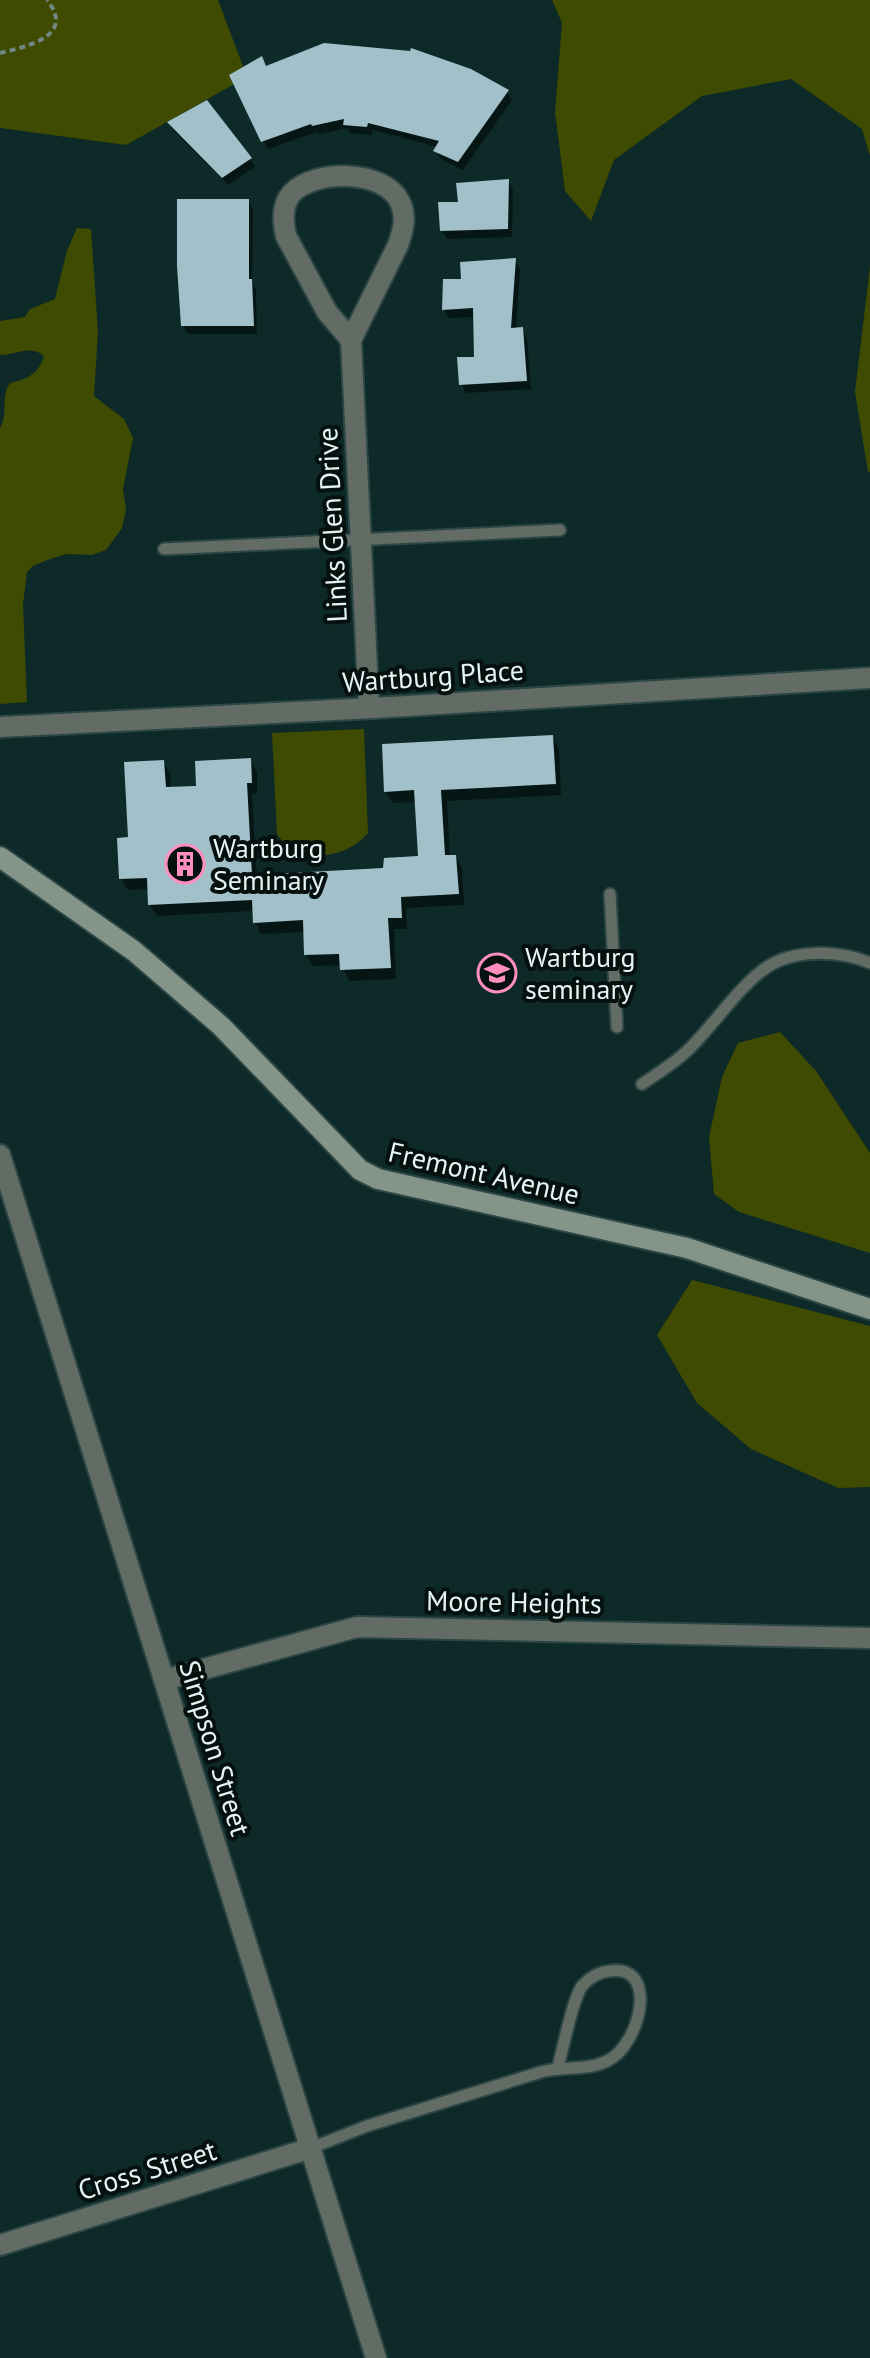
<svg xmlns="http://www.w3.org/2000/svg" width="870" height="2358" font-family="'PT Sans',sans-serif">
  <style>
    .green { fill: #3e4b01 }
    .shadow { fill: #0007 }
    .building { fill: #a2c0ca }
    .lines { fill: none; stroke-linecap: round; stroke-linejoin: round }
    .lane-casing { stroke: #2b4644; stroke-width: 15 }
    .street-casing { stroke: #2b4644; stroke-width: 24 }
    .secondary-casing { stroke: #2b4644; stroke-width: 24 }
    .path { stroke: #718886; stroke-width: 4; stroke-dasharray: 6 4; stroke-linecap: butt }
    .lane { stroke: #626c65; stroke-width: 11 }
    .street { stroke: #626c65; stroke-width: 20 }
    .secondary { stroke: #859489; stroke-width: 20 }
    .labels { text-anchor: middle; stroke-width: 8; stroke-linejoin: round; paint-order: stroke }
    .street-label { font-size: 28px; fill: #e4f4f2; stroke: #05100f }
    .poi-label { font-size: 28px; fill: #e4f4f2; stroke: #05100f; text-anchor: start }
  </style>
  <rect width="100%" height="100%" fill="#0d2a28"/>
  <path class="green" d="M0 0H218L247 77 126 145 0 128Z
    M552 0H870V156L862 129 791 79 702 96 614 160 591 221 565 191 555 112 562 23Z
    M77 228 91 229 98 332 94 396 124 419 133 438 123 489 126 510 122 528 106 550 92 555 67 554 50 559 33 566 27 572 23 605 27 702 0 704V428C9 413 0 397 10 383 28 379 38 374 44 356 31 344 15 355 0 355V321L25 317 30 309 55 299 67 251Z
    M870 266V472H868L855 392Z
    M364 729 368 833C346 860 297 865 277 834L272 733Z
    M780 1032 816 1071 870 1153V1253L739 1212 714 1194 709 1137 722 1077 738 1043Z
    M692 1280 870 1326V1487L838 1488 751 1449 697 1403 657 1335Z"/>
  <path class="shadow" d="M267 68 507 92 512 100 463 170 441 159 436 151 438 147 373 130 372 135 350 133 347 128 319 134 317 132 268 149 263 141Z
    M169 123 251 159 255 167 228 185 174 131Z
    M508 181 513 190 512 237 447 239 442 231Z
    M248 201 253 209 252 283 256 289 257 334H188L183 325Z
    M515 260 520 269 516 330 522 329 527 338 531 389 466 393 461 384 476 359 475 317 449 318 444 309 463 281Z
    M552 737 559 748 561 795 447 801 450 857H455L462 868 464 905 406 908 407 929H394L396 979 349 981 342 965 313 966 306 955 305 932 261 934 255 922 254 911 157 916 150 905 149 889 128 890 121 878 130 839 163 762 170 773 171 789 198 788 250 760 257 772V794H252L257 877 385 870 420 858 416 802 393 803 386 792Z"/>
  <path class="building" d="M324 43 410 51 411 48 471 69 509 90 458 162 433 151 439 141 368 123 367 127 343 125 344 119 312 126 311 124 261 142 229 75 262 56 266 66Z
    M207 100 252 158 222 178 167 122Z
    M509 179 508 229 440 231 438 202H458L456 183Z
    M177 199H249V279H252L254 326H181L177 266Z
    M516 258 511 328 523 327 527 381 459 385 457 357H474L473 308 442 310 443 279H461L460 262Z
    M553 735 556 784 441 790 445 855H456L459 894 401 897 402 918H388L391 968 340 970 339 954 304 955 303 920 253 923 252 900 148 905 147 878 119 879 117 838 128 837 124 762 164 760 166 787 196 786 195 761 251 758 252 783H247L252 875 383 868 384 858 418 856 414 790 384 792 382 744Z"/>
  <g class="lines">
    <defs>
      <path id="lane" d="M164 549 560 530
        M610 894 617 1027
        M642 1084C657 1074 673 1064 687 1051 712 1028 744 978 774 963 802 949 842 951 870 963
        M311 2148 367 2126 541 2072C562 2066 587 2071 607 2061 640 2046 660 1964 610 1971 599 1972 591 1976 583 1985 573 1996 563 2049 558 2067"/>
      <path id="street" d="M351 340 398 245C403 231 407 216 400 202 384 169 315 169 292 193 281 205 283 222 286 236L327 312 351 340 369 708
        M0 727 374 708 870 678
        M0 1155 376 2358
        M164 1680 357 1627 870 1638
        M0 2245 311 2148"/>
      <path id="secondary" d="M0 857 134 951 221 1026 360 1170 378 1179 687 1248 870 1309"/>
    </defs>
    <use href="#lane" class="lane-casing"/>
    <use href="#street" class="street-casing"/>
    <use href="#secondary" class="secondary-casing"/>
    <path class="path" d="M0 53C28 46 76 36 47 0"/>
    <use href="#lane" class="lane"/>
    <use href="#street" class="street"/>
    <use href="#secondary" class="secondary"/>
  </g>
  <defs>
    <symbol id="building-ring" viewBox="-11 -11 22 22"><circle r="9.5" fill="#05100f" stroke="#fd8ebe" stroke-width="1.5"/><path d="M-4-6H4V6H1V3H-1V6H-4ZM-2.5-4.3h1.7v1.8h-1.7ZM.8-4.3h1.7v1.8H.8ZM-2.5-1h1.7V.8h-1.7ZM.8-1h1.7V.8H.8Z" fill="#fd8ebe"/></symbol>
    <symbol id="university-ring" viewBox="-11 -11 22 22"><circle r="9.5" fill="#05100f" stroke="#fd8ebe" stroke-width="1.5"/><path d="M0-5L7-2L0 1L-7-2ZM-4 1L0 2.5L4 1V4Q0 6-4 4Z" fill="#fd8ebe"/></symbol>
  </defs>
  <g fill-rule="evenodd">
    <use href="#building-ring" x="163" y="842" width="44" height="44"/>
    <use href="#university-ring" x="475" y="951" width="44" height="44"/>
  </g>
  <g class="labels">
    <g class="street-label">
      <text transform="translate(332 525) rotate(-93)" y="10">Links Glen Drive</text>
      <text transform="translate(433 676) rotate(-4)" y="10">Wartburg Place</text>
      <text transform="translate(484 1173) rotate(13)" y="10">Fremont Avenue</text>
      <text transform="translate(514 1602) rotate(1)" y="10">Moore Heights</text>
      <text transform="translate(215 1748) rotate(73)" y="10">Simpson Street</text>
      <text transform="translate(147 2170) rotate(-17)" y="10">Cross Street</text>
    </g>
    <g class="poi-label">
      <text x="213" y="858">Wartburg<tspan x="213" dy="32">Seminary</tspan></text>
      <text x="525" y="967">Wartburg<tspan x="525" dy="32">seminary</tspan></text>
    </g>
  </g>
</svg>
